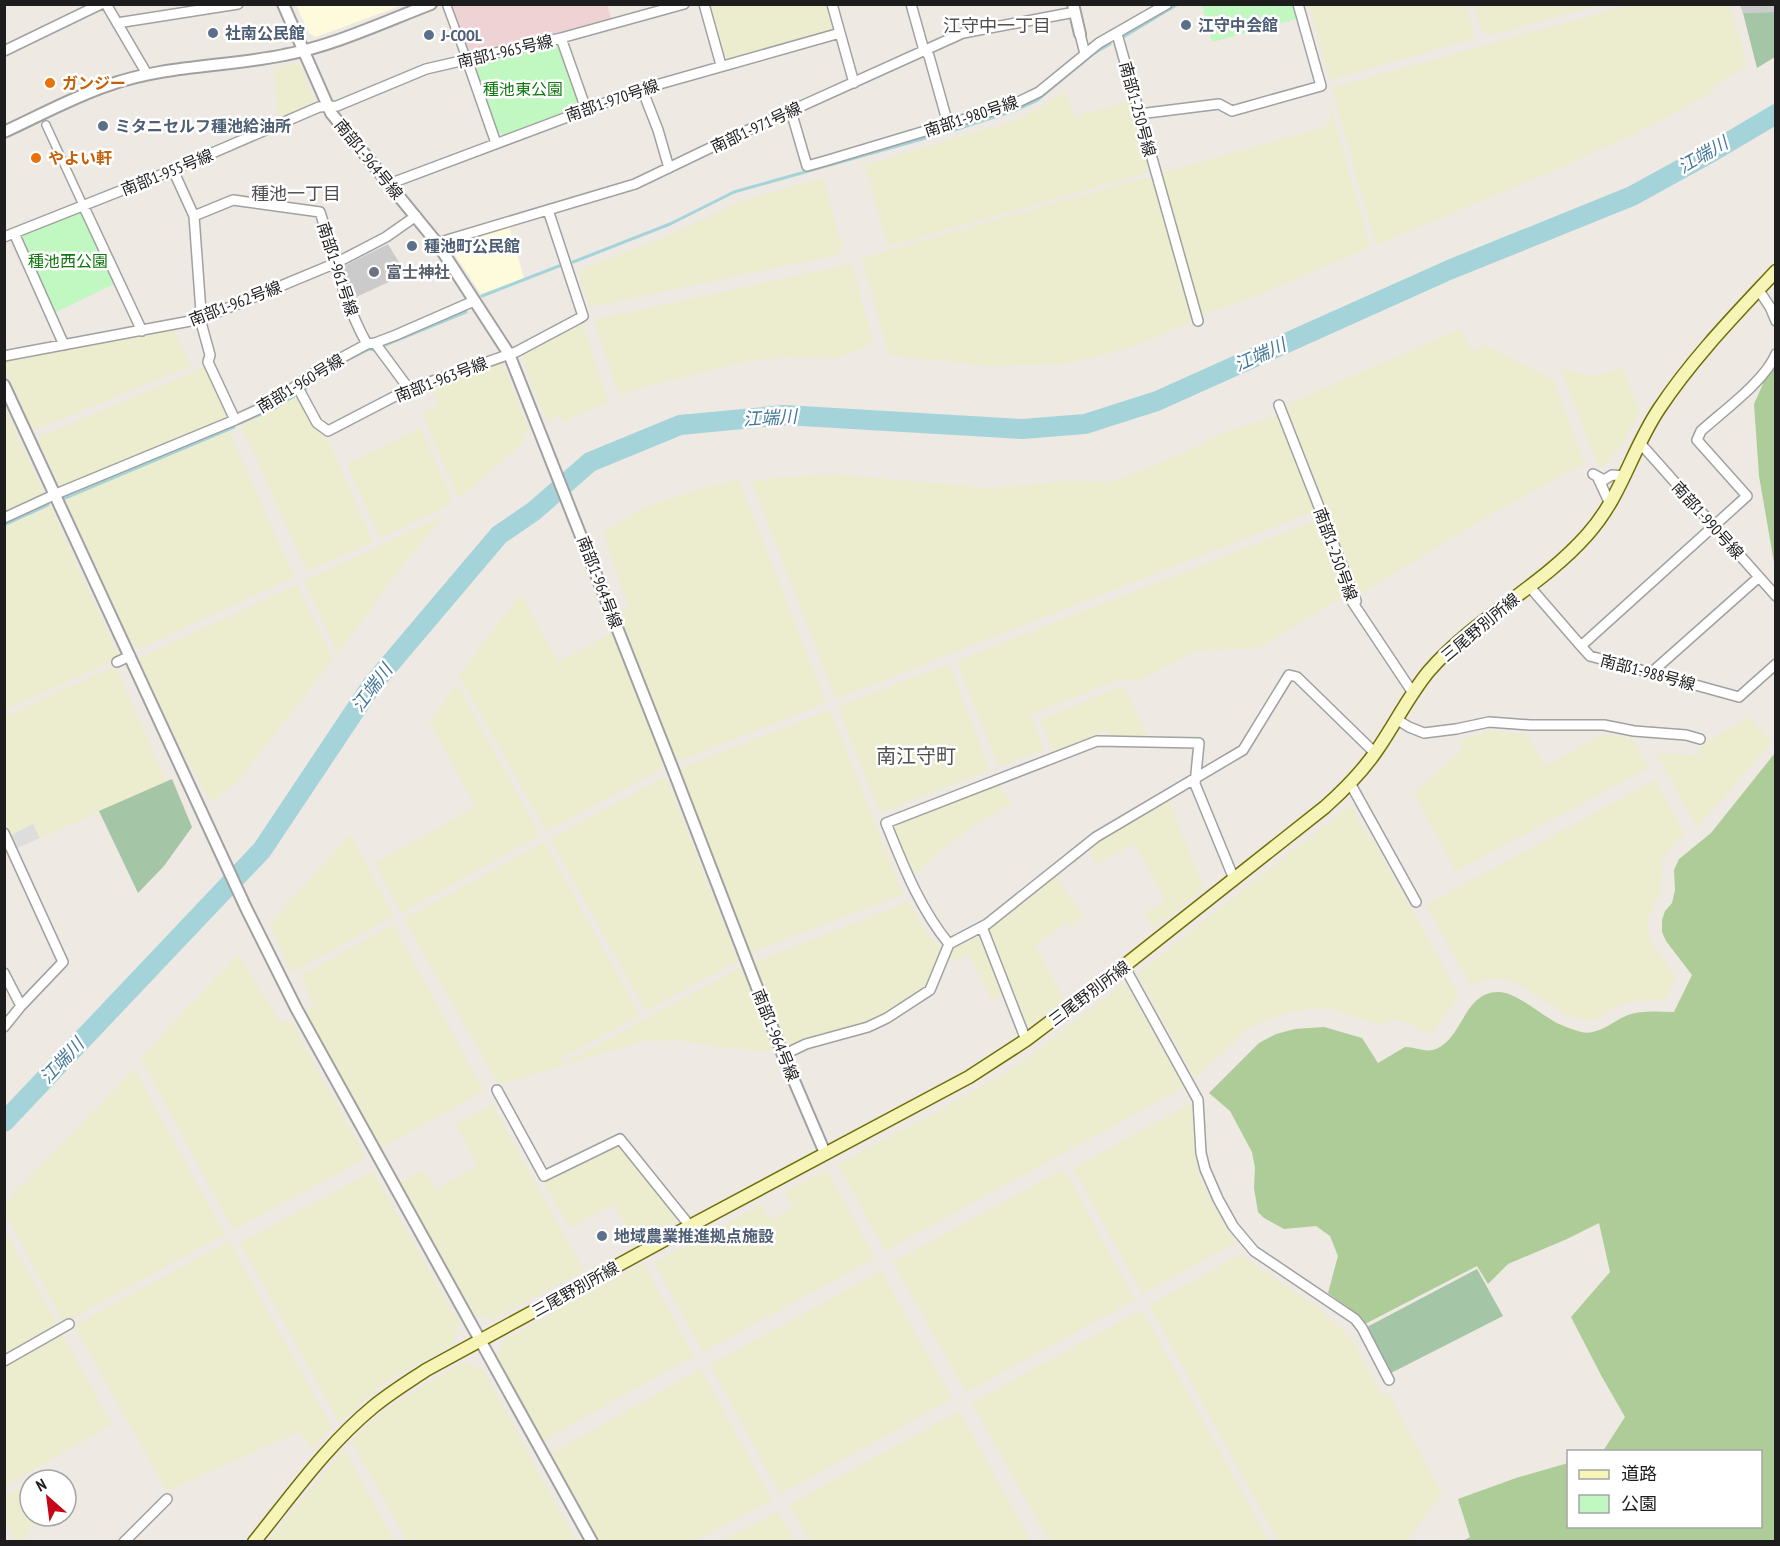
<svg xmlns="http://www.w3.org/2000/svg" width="1780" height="1546" font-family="'PT Sans Narrow','Noto Sans JP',sans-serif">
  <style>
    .commercial { fill: #eed2d4 }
    .education { fill: #fefadc }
    .religious { fill: #cbcbcb }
    .farmland { fill: #ececce }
    .forest { fill: #adcc98 }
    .cemetery { fill: #a4c6a6 }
    .park { fill: #c1f7c0 }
    .parking { fill: #ddd }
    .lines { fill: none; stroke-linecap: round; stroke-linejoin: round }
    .stream { stroke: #a4d4da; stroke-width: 3 }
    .river { stroke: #a4d4da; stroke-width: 20 }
    .pedestrian-casing { stroke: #a1a1a1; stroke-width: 10 }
    .minor-casing { stroke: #a1a1a1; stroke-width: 12 }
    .tertiary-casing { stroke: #a1a1a1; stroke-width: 14 }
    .secondary-casing { stroke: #6f7008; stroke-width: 15 }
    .pedestrian { stroke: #fff; stroke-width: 7 }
    .minor { stroke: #fff; stroke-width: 9 }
    .tertiary { stroke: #fff; stroke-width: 10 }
    .secondary { stroke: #f7f4b7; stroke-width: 12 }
    .service-dot { fill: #5c6f8a; stroke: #fff; stroke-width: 2 }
    .food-dot { fill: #e8710a; stroke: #fff; stroke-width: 2 }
    .worship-dot { fill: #6b7280; stroke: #fff; stroke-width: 2 }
    .labels { text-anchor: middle; stroke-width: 5; stroke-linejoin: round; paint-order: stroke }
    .service-label { font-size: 16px; font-weight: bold; fill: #4e5e75; stroke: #fff; text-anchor: start }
    .street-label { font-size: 16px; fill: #1d1d1d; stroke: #fff }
    .food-label { font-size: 16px; font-weight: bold; fill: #c56008; stroke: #fff; text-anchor: start }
    .park-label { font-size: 16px; fill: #10770e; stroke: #fff }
    .worship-label { font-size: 16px; font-weight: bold; fill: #5b616d; stroke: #fff; text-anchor: start }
    .neighbourhood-label { font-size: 18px; fill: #505050; stroke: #fff }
    .water-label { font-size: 18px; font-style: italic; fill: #46789a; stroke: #fff }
    .quarter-label { font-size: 20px; fill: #505050; stroke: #fff }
  </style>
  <rect width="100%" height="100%" fill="#eee9e3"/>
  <path class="commercial" d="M458 4 607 5 612 21 470 55 452 7Z"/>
  <path class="education" d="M296 5H403L316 37 309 33Z
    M509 226 524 278 481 294 449 246 452 242Z"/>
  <path class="religious" d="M1740 5H1775V12L1743 13Z
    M388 244 406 274 352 299 342 270 344 266Z"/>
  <path class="farmland" d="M711 4 828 5 834 25 831 30 729 59 722 54 709 7Z
    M1309 5H1466L1474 34 1472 39 1330 80Z
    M1474 5V4L1600 5 1491 35 1485 34 1481 29Z
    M1630 5H1730L1747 65 1715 86 1712 93 1638 132 1567 165 1376 245 1332 88Z
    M295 63 301 66 314 101 313 105 278 120 274 69Z
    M1326 90 1370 247 1249 299 1201 315 1162 180 1165 172 1325 127 1329 124 1331 116Z
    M1064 91 1075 117 1131 100 1149 167 1146 173 888 246 865 165 1017 120 1047 103Z
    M1148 177 1153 181 1192 321 1132 347 1065 364 988 366 889 355 862 258Z
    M823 178 842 248 837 255 590 307 578 271 674 233 738 202Z
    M852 264 873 344 836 358 782 357 748 361 640 388 620 397 594 320Z
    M582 322 608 402 563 422 558 415 547 422 522 358 524 354Z
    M174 330 191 366 37 429 32 428 5 369 6 361Z
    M1458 330 1463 333 1471 351 1485 345 1553 379 1585 465 1577 467 1495 512 1357 596 1284 406Z
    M498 363H502L529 430 522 434 525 441 464 495H457L422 413 439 405 430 387Z
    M203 368 206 369 226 413V418L64 486 58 483 38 440 39 437Z
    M1622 368 1640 412 1621 446 1600 469 1561 370 1595 376Z
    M296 396 315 426 326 436 372 540 371 543 307 571 241 425 276 409Z
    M4 407 43 491 40 497 4 513Z
    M1280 415 1317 510 836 699 752 482 766 479 832 474 989 488 1069 481 1113 482 1177 456 1223 433Z
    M421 428 451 498 448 504 441 509 383 537 379 536 347 464Z
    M229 431 294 577 139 649 133 647 65 499Z
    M739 480 826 703 676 762 619 614 629 608 603 532 645 507 699 489Z
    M50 506 118 654 116 659 5 710 4 527Z
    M444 516 405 562 338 654 304 581Z
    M1320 519 1349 593 1259 648 1195 651 1138 681 1118 680 1030 715 1044 750 999 767 958 664 959 660Z
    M297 585 333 659 239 780 211 802 180 746 139 661 141 657Z
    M521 594 558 662 612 633 663 763 662 769 546 831 459 675Z
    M946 665 950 667 990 770 880 813 838 707Z
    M108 669H117L166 782 40 838 33 824 11 835 4 821V717Z
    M457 684 540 835 401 913 375 863 475 807 430 722Z
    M1119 687 1124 688 1149 740 1111 739 1107 730 1054 752 1040 720Z
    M830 710 903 894 750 953 679 769Z
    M1750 717 1772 742 1697 828 1657 754 1697 755 1706 742Z
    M1489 731 1528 735 1545 766 1604 734 1633 739 1648 768 1456 871 1414 793 1463 749 1459 741Z
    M666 776 738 961 646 1011 550 839Z
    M1655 780 1685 835 1672 847 1662 862 1660 897 1653 904 1647 925 1651 943 1676 976 1666 1000 1636 1001 1621 1004 1595 1020H1585L1566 1014 1515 982 1503 979H1488L1470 984 1426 905Z
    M997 783 1012 803 974 826 941 850 912 877 892 825Z
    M1168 798 1204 889 1153 928 1145 913 1166 901 1135 844 1096 864 1088 848 1097 840Z
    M1351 805 1367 837 1370 835 1457 991 1458 997 1433 1032H1425L1405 1022 1396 1020 1378 1024 1335 1010 1320 1008 1293 1011 1271 1018 1248 1029 1195 1078 1137 974Z
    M350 834 394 916 291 973 270 924Z
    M544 842 640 1015 560 1059 562 1064 741 967 772 1048 769 1052 725 1048 678 1040 643 1041 499 1085 404 919Z
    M1054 875 1084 916 1070 927 1066 923 1035 945 1064 1000 1029 1026 1024 1025 988 933 991 925Z
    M909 902 926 932 942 949 926 988 885 1015 867 1023 824 1034 786 1048 754 962Z
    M393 924 484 1091 379 1149 305 1012 314 1005 301 976Z
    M981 935 1003 994 992 999 969 954 957 961 950 959 954 949Z
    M238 954 281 1023 290 1019 366 1158 233 1230 141 1058Z
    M1125 983 1184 1087 885 1251 838 1164 933 1114 1000 1076 1033 1053Z
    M134 1069 225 1234 64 1323 5 1214 4 1204Z
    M1191 1103 1195 1155 1198 1171 1204 1188 1228 1231 1236 1242 1142 1294 1073 1168Z
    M492 1104 584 1271 493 1319 472 1313 400 1183 424 1169 435 1189 478 1166 456 1124Z
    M618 1144 677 1220 635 1243 614 1204 569 1228 543 1181Z
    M1064 1169 1135 1300 966 1392 893 1262Z
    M827 1170 875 1258 703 1352 654 1263 761 1205 770 1220 793 1208 785 1192Z
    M373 1171 459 1323 452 1345 388 1380 339 1422 240 1243Z
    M4 1228 58 1326 4 1356Z
    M229 1241 332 1427 312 1450 301 1431 169 1490 166 1489 77 1331V1324Z
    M1240 1255 1317 1307 1351 1337 1382 1395 1388 1393 1442 1494 1407 1541H1278L1149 1305Z
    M643 1263 694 1356 542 1441 497 1359 504 1340Z
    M881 1271 952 1399 780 1494 710 1365Z
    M1141 1310H1142L1269 1541H1049L972 1403Z
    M62 1333 112 1425 5 1486 4 1365Z
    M464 1363 482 1368 576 1541H407L352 1441 378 1415 401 1399Z
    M701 1369 772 1500 695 1541H598L550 1454Z
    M959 1411 1031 1541H809L789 1505Z
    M344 1449 394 1541H268Z
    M30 1482V1516H36L24 1541H15L5 1522V1497Z
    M778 1511 795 1541H721Z"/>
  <path class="forest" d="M1775 357V568L1759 476 1754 404Z
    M1775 753V1541H1463L1470 1537 1458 1499 1516 1478 1568 1463V1526H1760V1452L1603 1451 1625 1417 1602 1377 1571 1317 1610 1272 1599 1223 1567 1239 1508 1264 1488 1284 1477 1266 1365 1324 1356 1313 1328 1293 1338 1256 1330 1236 1316 1226 1284 1229 1264 1218 1258 1212 1254 1188 1255 1168 1252 1152 1230 1111 1209 1093 1259 1043 1276 1034 1295 1029 1324 1027 1362 1038 1378 1063 1405 1047C1416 1047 1425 1053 1436 1049 1463 1038 1464 992 1498 992 1517 992 1542 1016 1559 1024 1566 1027 1574 1030 1581 1032 1598 1036 1613 1021 1628 1015 1642 1010 1659 1012 1674 1012L1692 975 1666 941 1662 932V920L1665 911 1672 903 1675 890 1674 870 1679 859 1711 833Z"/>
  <path class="cemetery" d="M1775 12V57L1757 68 1743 13Z
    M172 779 192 827 164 866 138 893 99 811Z
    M1477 1269 1503 1316 1391 1373 1367 1327Z"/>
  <path class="park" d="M1202 5H1293L1297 19 1212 42Z
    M554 43 559 48 579 102 577 107 504 135 498 133 475 67 478 62Z
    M77 213 82 214 114 284 56 312 22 239 23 234Z"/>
  <path class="parking" d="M33 824 40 838 17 848 11 835Z"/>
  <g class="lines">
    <path class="stream" d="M1125 36 1178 4
      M573 262 670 224 734 192 954 130 1016 110 1036 101 1093 54 1110 44
      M482 296 559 266
      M385 345 466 312
      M305 390C309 376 355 357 369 349L375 350
      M240 423 275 408 294 396
      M65 498 234 427
      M4 525 48 505"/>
    <path class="river" d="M4 1122 262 850 372 685 499 535 534 511 590 462 680 425 784 415 1022 429 1085 424 1157 401 1449 270 1632 196 1712 152 1776 114"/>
    <defs>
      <path id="pedestrian" d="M447 6 467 60
        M46 125 83 205"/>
      <path id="minor" d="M106 4 147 74
        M704 4 721 65
        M832 4 854 83
        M911 4 923 47 929 56 948 124
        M117 23 238 4
        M1080 34 1085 54
        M1117 34 1198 321
        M561 38 586 109
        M4 51 101 4
        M467 60 496 143
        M642 89 658 130 669 168
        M791 111 807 166 825 161 1012 105 1039 92 1099 43 1167 4
        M1139 114 1219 104 1232 111 1321 86 1298 4
        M173 170 194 216 202 326 210 355 208 362 235 420 272 403 317 371 367 344 375 343 396 335 474 301
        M389 184 642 89 840 33
        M83 205 142 331
        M194 216 233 200 320 212C334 256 344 303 367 344
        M14 233 64 345
        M4 237 173 170 319 107 337 106 426 69 561 38 684 4
        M437 243 635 184 735 136 963 33 1075 12
        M1758 289 1770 307 1776 321
        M375 343 409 389
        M1776 354C1765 381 1723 411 1701 431L1697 440 1747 496 1581 646 1590 656 1739 697 1776 664
        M4 356 201 319 336 263 386 237 416 216
        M297 386 317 423 328 431 407 390 516 352 578 319 583 316 548 210
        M1279 405 1356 601 1353 603 1413 693
        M1640 443 1776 596
        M1593 474 1604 480 1612 475 1625 476
        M1598 478 1610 504
        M4 518 56 494 235 420
        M1529 586 1581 646
        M117 662 130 656
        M1652 672 1759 577
        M1396 719 1409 727 1424 733 1456 729 1489 722 1530 725H1604L1634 731 1686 735 1700 739
        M1350 783 1416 902
        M4 833 63 962 21 1006 4 1027
        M982 927 1026 1040
        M949 944C919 907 904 867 886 823L1097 741 1199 743 1195 784 1234 879
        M1124 966 1198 1100 1201 1153 1205 1169 1218 1199 1233 1226 1254 1251 1355 1319 1362 1328 1389 1380
        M4 973 21 1006
        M783 1055 806 1044 868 1027 887 1018 930 990 949 944 987 924 1096 837 1243 750 1289 675 1297 677 1375 753
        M497 1090 544 1176 620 1139 690 1226
        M4 1361 69 1324
        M124 1542 167 1499"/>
      <path id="tertiary" d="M283 4 331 113 437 243 509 354 672 767 783 1055 825 1153
        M1073 4 1080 34
        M4 132C39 116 73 97 109 85 165 65 226 67 284 55 333 46 384 22 431 4
        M4 385 246 908 296 1008 592 1542"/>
      <path id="secondary" d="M254 1542C292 1495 327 1445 373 1407 390 1393 408 1382 426 1370L690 1226 969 1077 1026 1040 1124 966 1325 807C1344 790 1363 771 1377 750 1395 724 1409 695 1429 671 1475 618 1541 587 1587 535 1622 496 1631 451 1659 409 1692 359 1735 315 1776 271"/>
    </defs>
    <use href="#pedestrian" class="pedestrian-casing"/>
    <use href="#minor" class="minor-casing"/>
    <use href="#tertiary" class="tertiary-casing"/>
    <use href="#secondary" class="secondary-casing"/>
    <use href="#pedestrian" class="pedestrian"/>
    <use href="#minor" class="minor"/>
    <use href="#tertiary" class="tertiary"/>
    <use href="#secondary" class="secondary"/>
  </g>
  <g class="service-dot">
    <circle cx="1186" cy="25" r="6"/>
    <circle cx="213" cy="33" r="6"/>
    <circle cx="429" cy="35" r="6"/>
    <circle cx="103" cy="126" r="6"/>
    <circle cx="412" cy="246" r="6"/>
    <circle cx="602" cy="1236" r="6"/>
  </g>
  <g class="food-dot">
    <circle cx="50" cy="83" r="6"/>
    <circle cx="36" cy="158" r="6"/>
  </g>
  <circle class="worship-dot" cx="374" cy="272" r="6"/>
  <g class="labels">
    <g class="service-label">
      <text x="1198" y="31">江守中会館</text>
      <text x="225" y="39">社南公民館</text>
      <text x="441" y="41">J-COOL</text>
      <text x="115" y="132">ミタニセルフ種池給油所</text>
      <text x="424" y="252">種池町公民館</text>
      <text x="614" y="1242">地域農業推進拠点施設</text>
    </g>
    <g class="street-label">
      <text transform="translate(505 51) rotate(-13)" y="6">南部1-965号線</text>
      <text transform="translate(612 100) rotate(-19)" y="6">南部1-970号線</text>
      <text transform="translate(1138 109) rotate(75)" y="6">南部1-250号線</text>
      <text transform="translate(971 116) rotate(-18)" y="6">南部1-980号線</text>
      <text transform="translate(756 127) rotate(-25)" y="6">南部1-971号線</text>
      <text transform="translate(369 159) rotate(51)" y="6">南部1-964号線</text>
      <text transform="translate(167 172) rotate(-22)" y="6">南部1-955号線</text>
      <text transform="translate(338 269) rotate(72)" y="6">南部1-961号線</text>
      <text transform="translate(235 303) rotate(-21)" y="6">南部1-962号線</text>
      <text transform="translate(441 379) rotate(-21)" y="6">南部1-963号線</text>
      <text transform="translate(300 383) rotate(-31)" y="6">南部1-960号線</text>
      <text transform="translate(1708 520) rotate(48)" y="6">南部1-990号線</text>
      <text transform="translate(1336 554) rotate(70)" y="6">南部1-250号線</text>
      <text transform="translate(600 582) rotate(69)" y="6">南部1-964号線</text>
      <text transform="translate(1480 627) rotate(-40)" y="6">三尾野別所線</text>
      <text transform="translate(1648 672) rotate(15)" y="6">南部1-988号線</text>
      <text transform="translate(1089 993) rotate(-37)" y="6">三尾野別所線</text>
      <text transform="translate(776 1035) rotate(68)" y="6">南部1-964号線</text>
      <text transform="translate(575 1289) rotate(-29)" y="6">三尾野別所線</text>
    </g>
    <g class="food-label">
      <text x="62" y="89">ガンジー</text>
      <text x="48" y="164">やよい軒</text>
    </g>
    <g class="park-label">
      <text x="523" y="95">種池東公園</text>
      <text x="68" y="267">種池西公園</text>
    </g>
    <g class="worship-label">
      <text x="386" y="278">富士神社</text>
    </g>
    <g class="neighbourhood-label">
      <text x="997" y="32">江守中一丁目</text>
      <text x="296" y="200">種池一丁目</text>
    </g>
    <g class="water-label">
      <text transform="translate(1703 155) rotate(-30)" y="6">江端川</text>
      <text transform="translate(1260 355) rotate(-24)" y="6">江端川</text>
      <text transform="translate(770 418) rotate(-3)" y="6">江端川</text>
      <text transform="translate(372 688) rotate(-53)" y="6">江端川</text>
      <text transform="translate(62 1061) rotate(-47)" y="6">江端川</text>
    </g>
    <g class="quarter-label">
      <text x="916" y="763">南江守町</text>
    </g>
  </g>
  <rect width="1780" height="1546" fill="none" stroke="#1d1d1d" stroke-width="12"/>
  <rect x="1567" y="1450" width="195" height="78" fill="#ffffff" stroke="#a5a5a5" stroke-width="1.5"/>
  <rect x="1579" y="1470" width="30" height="9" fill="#f7f4b7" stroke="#a5a5a5" stroke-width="1.5"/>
  <text x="1621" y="1480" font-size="18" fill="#1d1d1d">道路</text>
  <rect x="1579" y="1495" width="30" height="18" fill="#c1f7c0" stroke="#a5a5a5" stroke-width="1.5"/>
  <text x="1621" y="1510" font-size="18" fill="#1d1d1d">公園</text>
  <g transform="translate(48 1498) rotate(332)"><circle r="28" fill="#ffffff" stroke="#a5a5a5" stroke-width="1.5"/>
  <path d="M0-4.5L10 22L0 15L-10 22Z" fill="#c40619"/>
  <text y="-9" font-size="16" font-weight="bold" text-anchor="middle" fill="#1d1d1d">N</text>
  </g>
</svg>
